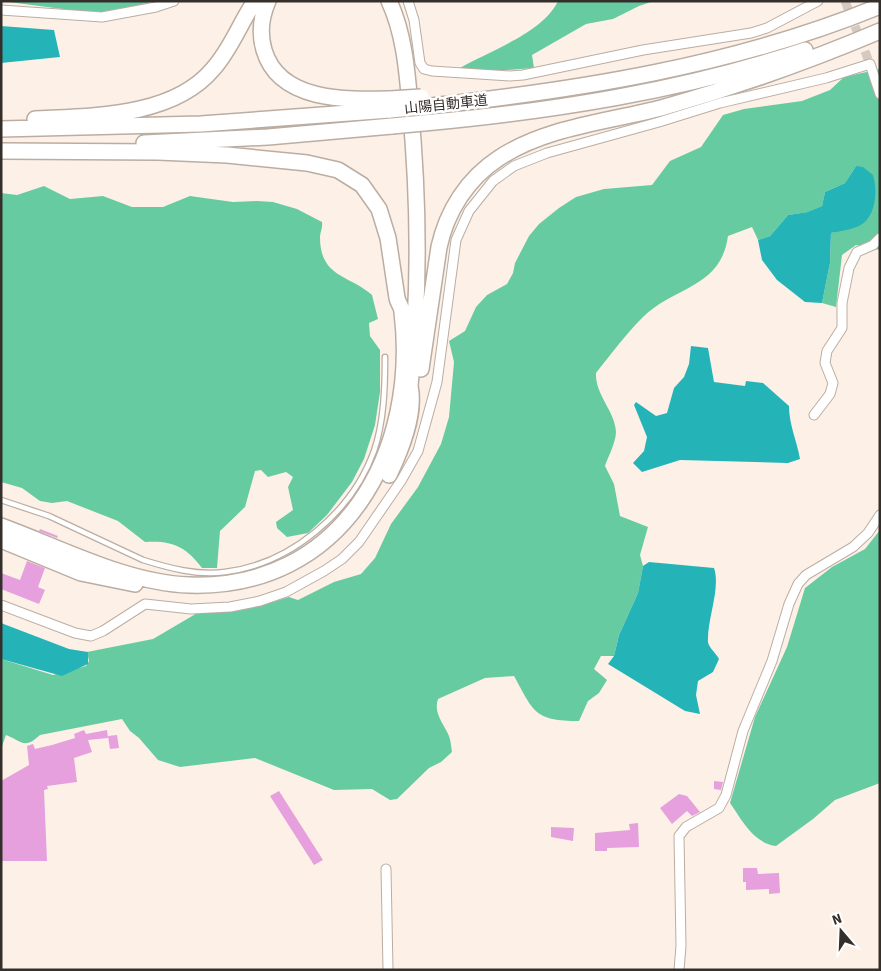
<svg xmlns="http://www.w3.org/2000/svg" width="881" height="971" font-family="'Source Sans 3','Noto Sans JP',sans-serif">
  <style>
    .forest { fill: #67cba2 }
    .water { fill: #24b4b8 }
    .building { fill: #e5a0dd }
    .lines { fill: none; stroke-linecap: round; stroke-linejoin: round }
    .minor-tunnel { stroke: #d5cac1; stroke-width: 9; stroke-dasharray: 9 4.5; stroke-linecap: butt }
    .service-casing { stroke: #bbada2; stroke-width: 7 }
    .minor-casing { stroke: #bbada2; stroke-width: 11 }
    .motorway-casing { stroke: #bbada2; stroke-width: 18 }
    .service { stroke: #fff; stroke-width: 4.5 }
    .minor { stroke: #fff; stroke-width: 9 }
    .motorway { stroke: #fff; stroke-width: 15 }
    .motorway-bridge-casing { stroke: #bbada2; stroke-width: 18; stroke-linecap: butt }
    .motorway-bridge { stroke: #fff; stroke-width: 15 }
    .labels { text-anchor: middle; stroke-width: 5; stroke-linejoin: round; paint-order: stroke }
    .street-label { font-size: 14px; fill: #352f2b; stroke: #fff }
  </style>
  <rect width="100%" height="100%" fill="#fdf1e7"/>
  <path class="forest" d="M1 1H149V5L101 14Z
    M558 1H654L639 6 613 19 586 24 532 55 534 68 493 71 460 68C489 51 543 33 558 1Z
    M880 69V250L856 245 842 255 836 307 822 303 830 263 831 233 860 225 856 166 845 183 825 192 822 206 809 212 788 215 770 236 758 240 752 227 728 236C721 288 675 286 643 317 626 334 611 354 596 373 595 395 615 411 616 432 616 442 608 457 605 466L614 484 620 516 648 527 640 555 643 566 638 593 619 635 614 656H601L594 669 607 680 599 693 588 701 579 721C534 721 534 712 514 676L485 678 438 699C433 713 444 724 449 736 451 741 451 747 452 752L441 762 429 768 397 799 390 800 372 789 334 790 255 758 180 767 158 760 139 738 130 731 122 719 40 735C24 750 22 741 6 735L1 749V659L53 675 86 666 89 661 87 652 153 639 199 612 266 604 289 597 298 600 334 582 361 574 375 558 391 524 418 487 441 444 449 417 454 362 449 341 465 331 476 307 487 295 507 284 513 273 515 263 529 236 539 224 559 208 576 197 604 189 652 185 670 161 701 147 723 115 744 109 802 101 830 90 844 77Z
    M44 186 70 199 103 196 132 207H163L190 196 233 202 257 201 273 202 297 209 322 222C323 228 320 232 320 237 320 278 350 275 372 295L378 319 369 323 370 336 380 350V392L375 425 364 459 352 482 327 515 308 533 287 537 277 528 276 522 293 510 288 487 293 477 286 472 268 477 261 470 255 471 245 507 220 531 217 568H202C186 546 171 540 145 542L118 521 67 501 52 503 40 501 22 488 1 482V193L17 195Z
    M880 530V783L835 800 813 819 776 846C753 843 742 820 730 803L755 717 787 647 805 588 832 567 865 549Z"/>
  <path class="water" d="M1 26 54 30 60 57 1 63Z
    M856 166 863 167 873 175C878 191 876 218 859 226 850 230 840 231 831 233L830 263 822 303 805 302 777 280 762 260 758 240 770 236 788 215 808 212 822 206 825 192 845 183Z
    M691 346 708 348 714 382 745 386 746 381 763 383 789 406C789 425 797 441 800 459L788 463 680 460 642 472 633 463 644 451 647 437 634 405 636 402 656 416 667 413 674 388 684 377 689 364Z
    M649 562 714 568C721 588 707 619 708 642 709 648 716 653 719 659L713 672 698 681 696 695 700 714 685 711 608 664 614 656 619 635 638 593 643 566Z
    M1 623 69 649 88 652V664L62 676 1 659Z"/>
  <path class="building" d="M40 529 58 536 57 538 39 531Z
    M27 561 45 568 38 587 45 590 39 604 1 589V573L20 580Z
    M84 730 86 734 107 730 108 738 88 740 92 752 74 758 77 782 47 786 48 789 44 790 47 861H1V781L29 765 27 746 33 744 35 749 52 745 75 738 74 734Z
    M117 735 119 748 110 749 108 736Z
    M714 781 723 782 721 790 714 789Z
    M279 791 323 860 314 865 270 796Z
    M679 794 687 796 700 812 692 816 687 811 672 824 660 808Z
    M638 823 639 847 607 848V851H595V833L630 830 629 824Z
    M551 827 574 828 573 841 551 837Z
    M743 868H757L758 874 779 873 780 893 769 894V889L746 890V882H743Z"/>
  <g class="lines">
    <path class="minor-tunnel" d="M845 1 870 64"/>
    <defs>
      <path id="service" d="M1 500 49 516 143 560C169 568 198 576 225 572 291 564 352 512 374 451 384 422 385 387 385 357"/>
      <path id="minor" d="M408 1 414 20 420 63 424 69 432 71 510 76 523 75 643 50 751 33 767 28 818 1
        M1 10 102 17 156 7 174 1
        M814 415 830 394 833 383 825 363 827 351 842 328V303L849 268 857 252 873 245 880 238
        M1 605 75 633 91 636 103 631 145 604 191 609 230 607 260 601 286 592 324 571 342 559 359 542 401 481 418 451 437 382 456 240 469 211 493 181 514 166 547 153 659 122 720 103 826 78 870 64 880 94
        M386 869 388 970
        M679 970 681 946 679 836 686 827 719 808 726 795 743 731 772 661 789 604 798 584 806 575 853 547 868 533 880 515"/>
      <path id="motorway" d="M268 1C261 17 259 33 264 50 279 102 347 100 390 99
        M389 1C404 33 407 70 410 105 419 199 420 293 410 386 416 414 401 450 389 475
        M422 107C578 90 734 66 880 6
        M35 119C93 116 173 117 213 69 231 49 240 23 255 1
        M424 123C553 111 682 91 805 50
        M1 129 201 124 390 110
        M144 143 268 137 392 126
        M1 151 158 152 227 155 307 163 338 170 362 185 379 209 388 238 397 298C398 303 402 307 402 312 419 451 343 590 189 585 126 583 59 547 1 526
        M421 369 439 247C447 211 467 179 499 158 546 127 607 122 661 108 736 87 809 61 880 31
        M1 540 81 573 135 584"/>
    </defs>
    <use href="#service" class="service-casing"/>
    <use href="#minor" class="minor-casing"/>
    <use href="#motorway" class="motorway-casing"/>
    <use href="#service" class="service"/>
    <use href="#minor" class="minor"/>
    <use href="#motorway" class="motorway"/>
    <defs>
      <path id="motorway-bridge" d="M390 99 421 97
        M390 110 422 107
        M392 126 424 123"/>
    </defs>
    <use href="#motorway-bridge" class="motorway-bridge-casing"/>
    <use href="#motorway-bridge" class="motorway-bridge"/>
  </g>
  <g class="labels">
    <g class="street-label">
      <text transform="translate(446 104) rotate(-6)" y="5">山陽自動車道</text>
    </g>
  </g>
  <rect width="881" height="971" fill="none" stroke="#352f2b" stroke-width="5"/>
  <g transform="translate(841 931) rotate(341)" stroke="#ffffff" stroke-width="4" paint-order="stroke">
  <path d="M0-4L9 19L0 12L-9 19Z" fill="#352f2b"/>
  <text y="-8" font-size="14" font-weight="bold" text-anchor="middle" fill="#352f2b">N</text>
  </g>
</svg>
